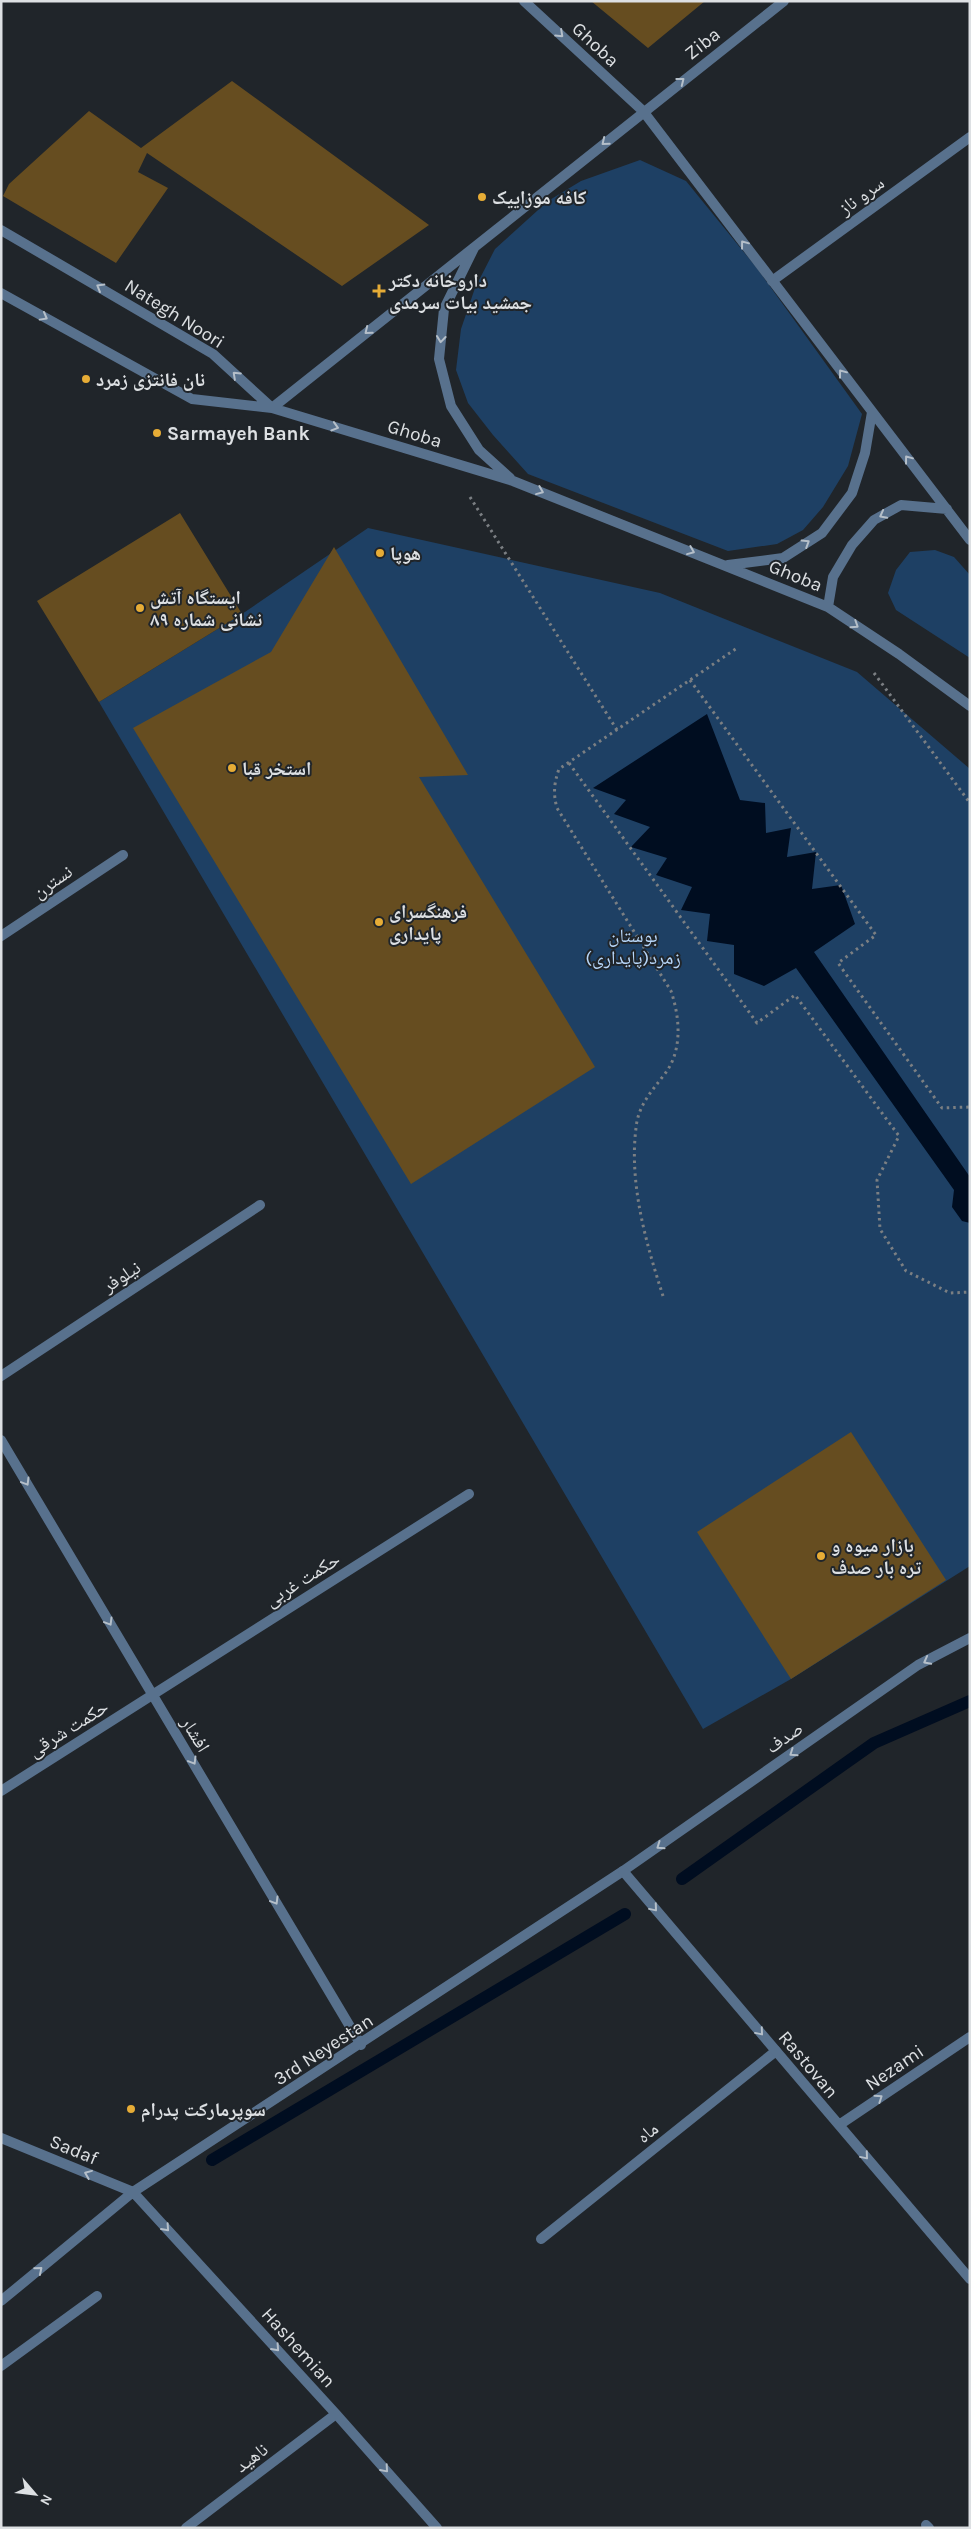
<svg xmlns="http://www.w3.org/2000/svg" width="971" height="2529" font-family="Karla,'Noto Naskh Arabic',sans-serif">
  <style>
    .green { fill: #1e4064 }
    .water { fill: #000d20 }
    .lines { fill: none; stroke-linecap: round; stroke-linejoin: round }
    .stream { stroke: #000d20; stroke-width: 12 }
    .building { fill: #664d20 }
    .path { stroke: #7b7f83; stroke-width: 3; stroke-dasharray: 2.5 4; stroke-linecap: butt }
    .minor { stroke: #58718d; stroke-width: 10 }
    .tertiary { stroke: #58718d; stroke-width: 10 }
    .oneway { stroke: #b5bfc9 }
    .poi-dot { fill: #e6ac36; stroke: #20252a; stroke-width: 2 }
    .labels { text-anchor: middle; stroke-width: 4; stroke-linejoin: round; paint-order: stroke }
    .street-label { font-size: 19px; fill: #dde0e3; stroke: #20252a }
    .poi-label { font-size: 19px; font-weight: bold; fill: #dde0e3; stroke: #20252a; text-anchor: start }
    .park-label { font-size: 19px; fill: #b7d6f9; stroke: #20252a }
  </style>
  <rect width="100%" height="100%" fill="#20252a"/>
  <path class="green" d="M640 160 686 181 756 267 862 414 848 466 823 507 803 530 777 544 728 551 528 474 493 435 468 403 456 370 461 329 475 288 495 249 548 201 581 181Z
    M368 528 660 593 857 672 970 769V1566L791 1679 703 1729 99 702 242 614Z
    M935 550 954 557 970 575V658L896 610 888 593 896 570 910 552Z"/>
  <path class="water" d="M707 714 740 800 765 803 766 833 791 828 787 857 816 852 812 889 841 885 855 924 814 952 970 1177V1223L962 1221 952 1207 954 1190 796 968 764 986 734 974V945L707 941 710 914 681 910 692 887 656 875 667 858 631 847 650 827 614 814 626 800 593 788Z"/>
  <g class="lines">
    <path class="stream" d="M682 1879 874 1743 970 1701
      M212 2160 625 1914"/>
  </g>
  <path class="building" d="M591 1H705L648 48Z
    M232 81 429 225 342 286 147 153 138 172 168 188 116 263 3 196 9 184 89 111 141 148Z
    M180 513 242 614 99 702 37 601Z
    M334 547 468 775 419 777 595 1067 411 1184 133 728 271 652Z
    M851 1432 946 1580 791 1679 697 1532Z"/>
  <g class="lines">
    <path class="path" d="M470 497 617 730
      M874 673 970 803
      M690 680 876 935 838 963 942 1108 970 1107
      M569 763 757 1023 795 995 899 1136 877 1180 880 1229 906 1271 950 1293 970 1292
      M663 1296C646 1243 629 1184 636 1128 638 1106 651 1092 664 1075 683 1051 680 1018 671 991L557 808C553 794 554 783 559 769L737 648"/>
    <path class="minor" d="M772 281 970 137
      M1 936 123 855
      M1 1376 260 1205
      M1 1440 361 2045
      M1 1791 469 1494
      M1 2138 133 2192 336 2414 437 2528
      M541 2239 776 2051
      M1 2301 133 2192 623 1871 918 1665 970 1638
      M1 2366 97 2296
      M926 2525 929 2528
      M186 2528 336 2414"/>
    <path class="tertiary" d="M524 1 643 111 970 540
      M1 230 213 354 272 408
      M474 248 444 309 439 359 451 406 479 450 510 478
      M1 293 192 399 272 408 513 481 828 607 899 654 970 706
      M272 408 784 1
      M728 565 783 558 822 533 852 493 865 453 872 412
      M828 607 833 577 852 545 874 520 901 505 947 509
      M623 1871 970 2279
      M839 2125 970 2037"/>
  </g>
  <defs><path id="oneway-chevron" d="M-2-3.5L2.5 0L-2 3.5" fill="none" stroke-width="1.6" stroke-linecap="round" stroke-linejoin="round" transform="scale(1.25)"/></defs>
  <g class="oneway">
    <use href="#oneway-chevron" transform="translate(560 34) rotate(43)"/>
    <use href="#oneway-chevron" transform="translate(681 81) rotate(-38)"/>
    <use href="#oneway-chevron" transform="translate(605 142) rotate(141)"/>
    <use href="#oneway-chevron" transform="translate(744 244) rotate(-127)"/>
    <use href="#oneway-chevron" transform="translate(100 287) rotate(-150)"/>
    <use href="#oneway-chevron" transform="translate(44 317) rotate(29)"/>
    <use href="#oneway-chevron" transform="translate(368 331) rotate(141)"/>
    <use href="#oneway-chevron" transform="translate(441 339) rotate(96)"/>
    <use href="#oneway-chevron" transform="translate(842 373) rotate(-127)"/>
    <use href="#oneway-chevron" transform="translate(236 375) rotate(-137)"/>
    <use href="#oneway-chevron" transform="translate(335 427) rotate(17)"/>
    <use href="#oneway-chevron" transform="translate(908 459) rotate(-127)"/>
    <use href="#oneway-chevron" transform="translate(540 491) rotate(22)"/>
    <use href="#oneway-chevron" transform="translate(883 515) rotate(152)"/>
    <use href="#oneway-chevron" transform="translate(806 543) rotate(-32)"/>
    <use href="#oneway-chevron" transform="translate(691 551) rotate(22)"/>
    <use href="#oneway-chevron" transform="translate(855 625) rotate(33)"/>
    <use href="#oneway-chevron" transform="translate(26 1482) rotate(59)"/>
    <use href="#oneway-chevron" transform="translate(109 1622) rotate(59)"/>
    <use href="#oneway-chevron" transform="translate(927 1661) rotate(152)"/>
    <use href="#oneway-chevron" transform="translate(793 1753) rotate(145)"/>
    <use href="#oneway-chevron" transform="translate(193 1761) rotate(59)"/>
    <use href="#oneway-chevron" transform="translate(660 1846) rotate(145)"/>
    <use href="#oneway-chevron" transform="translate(275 1901) rotate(59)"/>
    <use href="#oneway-chevron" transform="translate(654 1908) rotate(50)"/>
    <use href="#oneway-chevron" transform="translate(760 2032) rotate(50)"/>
    <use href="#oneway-chevron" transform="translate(879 2098) rotate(-34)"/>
    <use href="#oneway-chevron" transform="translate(865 2156) rotate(50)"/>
    <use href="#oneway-chevron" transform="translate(88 2174) rotate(-158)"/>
    <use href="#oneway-chevron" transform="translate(166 2228) rotate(48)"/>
    <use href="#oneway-chevron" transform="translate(39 2270) rotate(-40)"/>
    <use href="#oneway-chevron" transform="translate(276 2348) rotate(48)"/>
    <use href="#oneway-chevron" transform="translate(385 2469) rotate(49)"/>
  </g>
  <g class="poi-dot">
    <circle cx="482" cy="197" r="5"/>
    <path d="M376.5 283.5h5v5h5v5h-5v5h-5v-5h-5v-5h5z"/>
    <circle cx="86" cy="379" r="5"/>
    <circle cx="157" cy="433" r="5"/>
    <circle cx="380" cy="553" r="5"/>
    <circle cx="140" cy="608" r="5"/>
    <circle cx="232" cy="768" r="5"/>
    <circle cx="379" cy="922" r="5"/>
    <circle cx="821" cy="1556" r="5"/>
    <circle cx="131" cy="2109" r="5"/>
  </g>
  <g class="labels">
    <g class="street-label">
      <text transform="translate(702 43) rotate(-38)" y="7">Ziba</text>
      <text transform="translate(596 44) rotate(43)" y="7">Ghoba</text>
      <text transform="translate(861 195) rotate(-36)" y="7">سرو ناز</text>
      <text transform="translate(175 313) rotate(32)" y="7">Nategh Noori</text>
      <text transform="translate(415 433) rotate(17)" y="7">Ghoba</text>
      <text transform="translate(796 575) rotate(22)" y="7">Ghoba</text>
      <text transform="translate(52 881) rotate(-34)" y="7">نسترن</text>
      <text transform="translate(121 1276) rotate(-33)" y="7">نیلوفر</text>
      <text transform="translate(302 1579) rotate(-32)" y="7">حکمت غربی</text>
      <text transform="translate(68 1728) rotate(-32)" y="7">حکمت شرقی</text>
      <text transform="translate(196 1734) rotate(59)" y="7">افشار</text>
      <text transform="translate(784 1737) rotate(-35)" y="7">صدف</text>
      <text transform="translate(323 2049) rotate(-33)" y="7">3rd Neyestan</text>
      <text transform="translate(809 2064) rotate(50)" y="7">Rastovan</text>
      <text transform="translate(894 2067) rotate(-34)" y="7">Nezami</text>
      <text transform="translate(647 2132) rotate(-39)" y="7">ماه</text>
      <text transform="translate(74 2149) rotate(22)" y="7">Sadaf</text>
      <text transform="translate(299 2347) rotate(48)" y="7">Hashemian</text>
      <text transform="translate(251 2457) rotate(-37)" y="7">ناهید</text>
    </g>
    <g class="poi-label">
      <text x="492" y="204">کافه موزاییک</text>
      <text x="389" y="287">داروخانه دکتر<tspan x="389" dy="22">جمشید بیات سرمدی</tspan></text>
      <text x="96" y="386">نان فانتزی زمرد</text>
      <text x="167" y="440">Sarmayeh Bank</text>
      <text x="390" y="560">هوپا</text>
      <text x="150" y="604">ایستگاه آتش<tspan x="150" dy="22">نشانی شماره ۸۹</tspan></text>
      <text x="242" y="775">استخر قبا</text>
      <text x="389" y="918">فرهنگسرای<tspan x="389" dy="22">پایداری</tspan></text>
      <text x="831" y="1552">بازار میوه و<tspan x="831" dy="22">تره بار صدف</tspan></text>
      <text x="141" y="2116">سوپرمارکت پدرام</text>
    </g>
    <g class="park-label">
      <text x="633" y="942">بوستان<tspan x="633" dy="22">زمرد(پایداری)</tspan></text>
    </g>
  </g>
  <rect width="971" height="2529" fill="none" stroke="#dde0e3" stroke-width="5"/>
  <g transform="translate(35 2494) rotate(118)" stroke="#20252a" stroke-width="4" paint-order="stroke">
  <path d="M0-4L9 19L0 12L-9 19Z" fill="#dde0e3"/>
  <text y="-8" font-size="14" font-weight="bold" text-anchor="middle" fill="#dde0e3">N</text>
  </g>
</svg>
